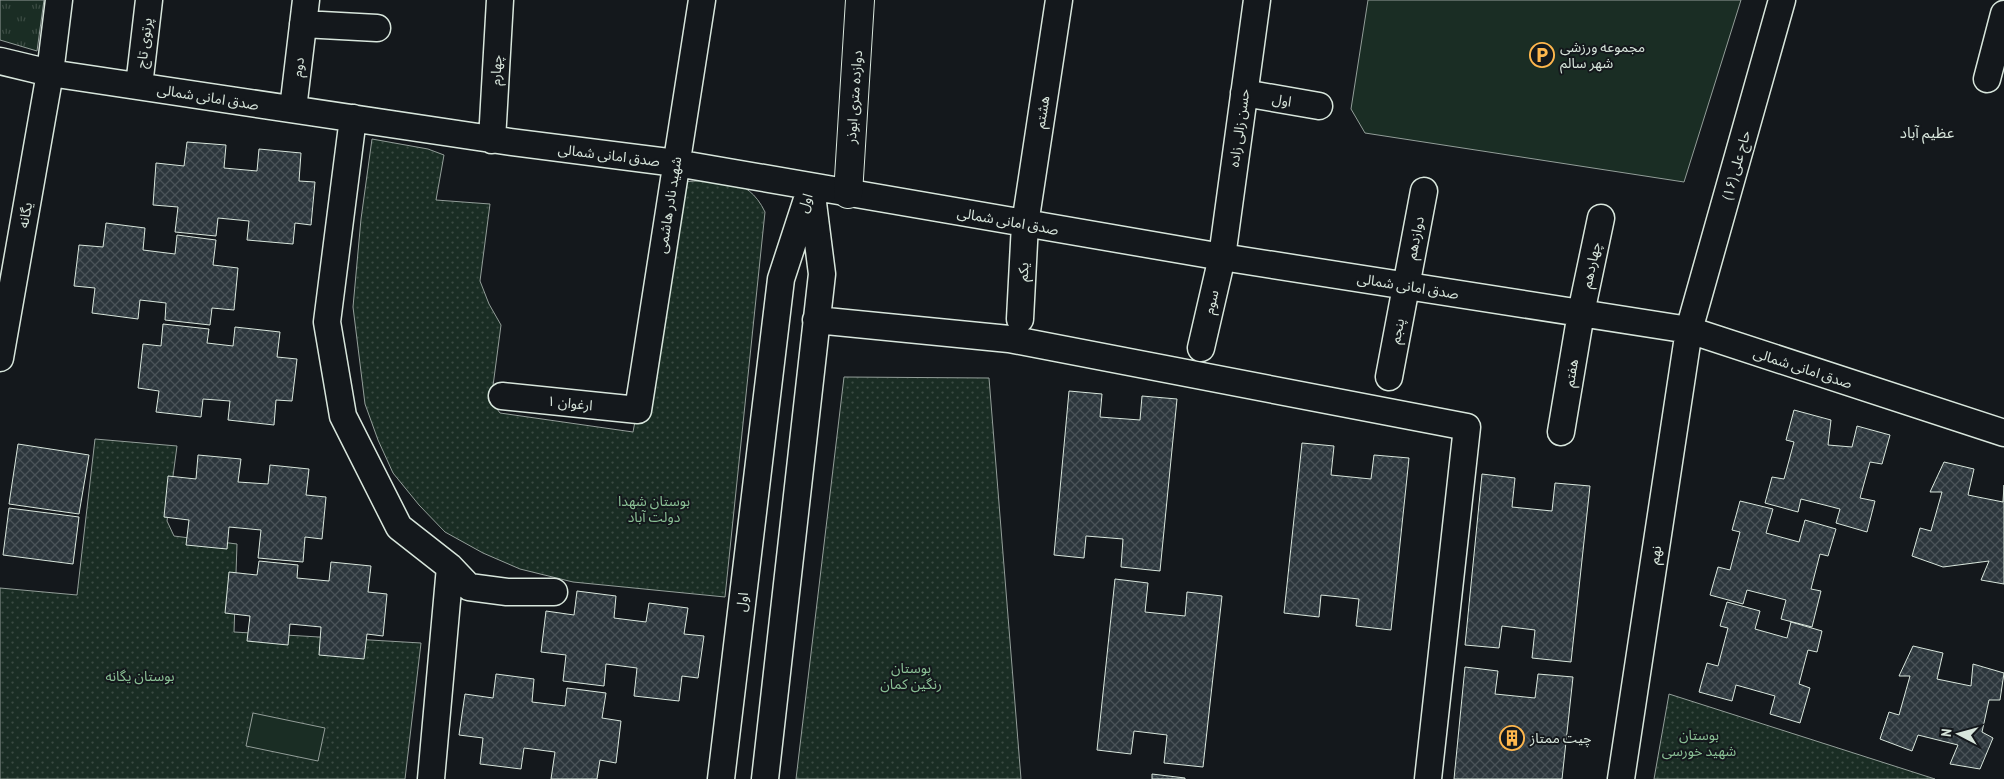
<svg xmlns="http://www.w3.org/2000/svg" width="2004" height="779" font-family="'PT Sans Narrow','Noto Sans Arabic',sans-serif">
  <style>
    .grass { fill: url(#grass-tufts); stroke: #939e99 }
    .park { fill: url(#park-dots); stroke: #939e99 }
    .pitch { fill: #1a2d24; stroke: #939e99 }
    .building { fill: url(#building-cross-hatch); stroke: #d8e6dc }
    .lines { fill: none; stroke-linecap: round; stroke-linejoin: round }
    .minor-casing { stroke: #d8e6dc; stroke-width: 29 }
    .tertiary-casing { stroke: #d8e6dc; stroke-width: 30 }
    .minor { stroke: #14181c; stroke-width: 26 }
    .tertiary { stroke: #14181c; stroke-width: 28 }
    .labels { text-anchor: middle; stroke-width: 4; stroke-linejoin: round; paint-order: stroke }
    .street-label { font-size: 14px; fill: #d8e6dc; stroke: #14181c }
    .poi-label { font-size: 14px; fill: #d8e6dc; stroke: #14181c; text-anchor: start }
    .park-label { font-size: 14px; fill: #8ac095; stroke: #14181c }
    .neighbourhood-label { font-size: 15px; fill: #d8e6dc; stroke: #14181c }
  </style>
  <defs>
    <pattern id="grass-tufts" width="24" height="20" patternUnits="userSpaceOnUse" patternTransform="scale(1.25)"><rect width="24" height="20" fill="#1a2d24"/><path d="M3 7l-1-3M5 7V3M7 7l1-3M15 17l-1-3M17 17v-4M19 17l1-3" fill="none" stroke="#3b4b43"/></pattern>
    <pattern id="park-dots" width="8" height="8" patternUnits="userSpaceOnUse" patternTransform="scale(1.25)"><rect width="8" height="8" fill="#1a2d24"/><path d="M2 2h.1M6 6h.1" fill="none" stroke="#3b4b43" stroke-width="1.8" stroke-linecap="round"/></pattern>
    <pattern id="building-cross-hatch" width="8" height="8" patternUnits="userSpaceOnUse" patternTransform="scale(1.25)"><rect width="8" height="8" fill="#2c363c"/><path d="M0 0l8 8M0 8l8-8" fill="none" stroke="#4a5358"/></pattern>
  </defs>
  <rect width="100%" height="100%" fill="#14181c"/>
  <path class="grass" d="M0 0H44L37 51 0 40Z"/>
  <path class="park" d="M372 139 428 149 444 155 436 200 490 204 480 281 489 304 501 325 491 401 500 413 633 432 680 182C716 180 747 174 765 212L725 597 573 582 520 569 483 553 445 532 419 505 393 473 378 440 365 404 353 307 361 219Z
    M844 377 989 378 1021 779H796Z
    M95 439 177 446 167 521 174 536 237 544 234 632 421 643 405 779H0V588L77 595Z
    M1669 694 1935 779H1654Z"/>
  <path class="pitch" d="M1368 0H1741L1684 182 1365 133 1351 109Z
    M253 713 325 728 318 761 246 746Z"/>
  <path class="building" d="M187 142 226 145 224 168 257 171 259 149 301 153 299 181 315 182 311 225 295 223 293 244 247 240 249 221 218 218 216 236 175 232 178 207 153 205 156 163 184 166Z
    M106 223 145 228 143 250 175 254 177 235 216 240 213 265 238 268 234 310 212 308 210 325 165 320 166 303 140 300 138 319 92 313 95 288 74 286 79 245 103 247Z
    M163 324 209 329 207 343 233 346 235 327 280 332 277 357 297 359 292 401 276 400 274 425 228 420 230 401 203 399 201 417 156 412 159 391 138 388 143 344 161 346Z
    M1069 391 1102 394 1100 417 1140 420 1142 396 1177 399 1160 571 1121 567 1123 539 1086 536 1084 558 1054 555Z
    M1794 410 1831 420 1828 445 1852 447 1857 426 1890 435 1882 464 1870 462 1860 498 1875 501 1867 532 1836 523 1840 509 1801 499 1798 512 1765 503 1772 477 1784 479 1794 442 1786 440Z
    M1302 443 1334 446 1331 475 1371 479 1374 455 1409 458 1391 630 1356 626 1359 599 1321 595 1319 617 1284 613Z
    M18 444 89 455 79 514 9 504Z
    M198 455 241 459 238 482 268 484 270 465 309 469 306 495 326 497 322 539 305 537 303 562 258 558 261 530 229 527 227 549 186 545 189 520 164 517 168 476 196 479Z
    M1944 462 1974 469 1968 495 2003 502 2004 485V584L1981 580 1989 561 1943 567 1912 556 1920 528 1931 531 1942 492H1930Z
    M1482 474 1515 478 1512 507 1552 511 1555 483 1590 486 1571 662 1532 658 1535 630 1502 626 1499 648 1465 645Z
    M1740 501 1773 509 1766 533 1799 542 1805 520 1836 529 1828 556 1820 554 1811 589 1821 591 1812 627 1781 619 1786 600 1747 590 1743 604 1710 595 1718 567 1730 570 1740 532 1732 530Z
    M9 508 79 517 73 564 3 555Z
    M259 561 298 565 297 578 329 581 331 562 371 566 368 592 387 594 383 636 367 634 364 659 319 655 321 627 290 624 288 645 247 641 250 616 225 613 229 572 257 575Z
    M1115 579 1148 583 1145 612 1185 616 1187 592 1222 596 1203 767 1164 763 1167 735 1134 731 1131 754 1097 750Z
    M577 591 616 596 614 618 646 622 649 603 688 608 684 634 704 636 698 678 682 676 679 701 634 696 637 668 606 664 604 686 563 681 566 655 541 652 546 611 574 615Z
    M1727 602 1760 611 1755 629 1787 638 1791 622 1822 631 1817 652 1808 650 1799 684 1810 688 1800 723 1770 714 1775 696 1736 685 1732 701 1699 692 1707 663 1718 666 1728 628 1720 626Z
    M1913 646 1943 653 1937 679 1971 686 1973 664 2004 673 2000 700H1989L1982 732 1993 738 1980 769 1950 764 1958 745 1918 735 1912 751 1880 739 1889 712 1899 715 1910 676H1899Z
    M1465 667 1498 671 1495 694 1535 698 1538 674 1573 677 1562 779H1454Z
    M496 674 534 679 532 702 565 706 567 688 606 693 602 718 621 721 616 763 600 760 597 779H551L555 752 524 748 521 769 480 764 483 738 459 735 465 694 493 698Z
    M1152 774 1185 778V779H1152Z"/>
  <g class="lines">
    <defs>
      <path id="minor" d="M303 24 377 28
        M0 61 50 73 511 142 676 163 1222 257 1689 330 2004 433
        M1987 79 2004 14
        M139 86 149 0
        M1244 93 1319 106
        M293 109 306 0
        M353 118 327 322 343 416 399 527 450 567 469 587 507 592H554
        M492 140 500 0
        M1020 319 1025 224 1059 0
        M816 320 1009 339 1467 427 1428 779
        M1201 348 1222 257 1257 0
        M0 358 50 73 59 0
        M1389 377 1424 191
        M502 396 638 410 702 0
        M1561 432 1581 313 1601 218
        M431 779 450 567
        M721 779 781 279 811 187 822 274 765 779
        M1621 779 1689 330 1782 0"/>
      <path id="tertiary" d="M848 194 860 0"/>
    </defs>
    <use href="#minor" class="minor-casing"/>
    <use href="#tertiary" class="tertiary-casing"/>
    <use href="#minor" class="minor"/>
    <use href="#tertiary" class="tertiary"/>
  </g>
  <defs>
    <symbol id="parking-ring" viewBox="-11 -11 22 22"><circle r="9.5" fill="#14181c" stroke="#ffb74d" stroke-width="1.5"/><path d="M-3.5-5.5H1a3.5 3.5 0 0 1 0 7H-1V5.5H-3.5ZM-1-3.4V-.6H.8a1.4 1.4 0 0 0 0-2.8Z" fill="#ffb74d"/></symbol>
    <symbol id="building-ring" viewBox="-11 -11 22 22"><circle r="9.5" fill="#14181c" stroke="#ffb74d" stroke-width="1.5"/><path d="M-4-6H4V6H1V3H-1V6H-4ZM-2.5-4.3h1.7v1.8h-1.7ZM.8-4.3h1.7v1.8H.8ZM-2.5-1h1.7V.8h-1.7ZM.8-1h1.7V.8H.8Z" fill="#ffb74d"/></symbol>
  </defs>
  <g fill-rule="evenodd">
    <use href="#parking-ring" x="1528" y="41" width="28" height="28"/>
    <use href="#building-ring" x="1498" y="724" width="28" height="28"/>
  </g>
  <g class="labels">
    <g class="street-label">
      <text transform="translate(144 43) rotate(-83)" y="5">پرتوی تاج</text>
      <text transform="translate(298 67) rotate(-83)" y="5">دوم</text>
      <text transform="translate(496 70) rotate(-87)" y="5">چهارم</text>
      <text transform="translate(208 97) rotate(9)" y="5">صدق امانی شمالی</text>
      <text transform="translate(854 97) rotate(-86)" y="5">دوازده متری ابوذر</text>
      <text transform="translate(1282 100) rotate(10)" y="5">اول</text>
      <text transform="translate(1042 112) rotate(-81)" y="5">هشتم</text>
      <text transform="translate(1239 128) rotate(-82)" y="5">حسن زالی زاده</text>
      <text transform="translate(609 155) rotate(7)" y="5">صدق امانی شمالی</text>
      <text transform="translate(1736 165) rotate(-74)" y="5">حاج علی (۱۶)</text>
      <text transform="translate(805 203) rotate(-72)" y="5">اول</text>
      <text transform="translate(669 205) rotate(-81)" y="5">شهید نادر هاشمی</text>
      <text transform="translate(25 215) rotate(-80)" y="5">یگانه</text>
      <text transform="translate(1008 221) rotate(10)" y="5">صدق امانی شمالی</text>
      <text transform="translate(1415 238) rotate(-79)" y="5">دوازدهم</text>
      <text transform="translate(1591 265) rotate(-78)" y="5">چهاردهم</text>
      <text transform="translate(1023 272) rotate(-87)" y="5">یکم</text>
      <text transform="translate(1408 286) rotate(9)" y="5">صدق امانی شمالی</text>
      <text transform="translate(1211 302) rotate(-77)" y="5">سوم</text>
      <text transform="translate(1397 331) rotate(-79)" y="5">پنجم</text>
      <text transform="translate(1803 368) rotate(18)" y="5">صدق امانی شمالی</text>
      <text transform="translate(1571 373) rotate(-81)" y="5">هفتم</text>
      <text transform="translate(570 403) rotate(6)" y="5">ارغوان ۱</text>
      <text transform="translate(1655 555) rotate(-81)" y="5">نهم</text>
      <text transform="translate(742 602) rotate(-83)" y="5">اول</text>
    </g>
    <g class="poi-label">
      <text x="1560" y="52">مجموعه ورزشی<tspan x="1560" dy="16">شهر سالم</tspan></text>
      <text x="1530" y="743">چیت ممتاز</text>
    </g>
    <g class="park-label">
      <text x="654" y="506">بوستان شهدا<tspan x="654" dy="16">دولت آباد</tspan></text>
      <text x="911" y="673">بوستان<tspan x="911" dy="16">رنگین کمان</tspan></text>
      <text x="140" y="681">بوستان یگانه</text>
      <text x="1699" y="740">بوستان<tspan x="1699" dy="16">شهید خورسی</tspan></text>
    </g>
    <g class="neighbourhood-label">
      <text x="1927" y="138">عظیم آباد</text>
    </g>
  </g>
  <g transform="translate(1959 734) rotate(276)" stroke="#14181c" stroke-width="4" paint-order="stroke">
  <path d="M0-4L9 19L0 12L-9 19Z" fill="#d8e6dc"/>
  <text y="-8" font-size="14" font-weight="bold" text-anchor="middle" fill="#d8e6dc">N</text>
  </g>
</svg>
